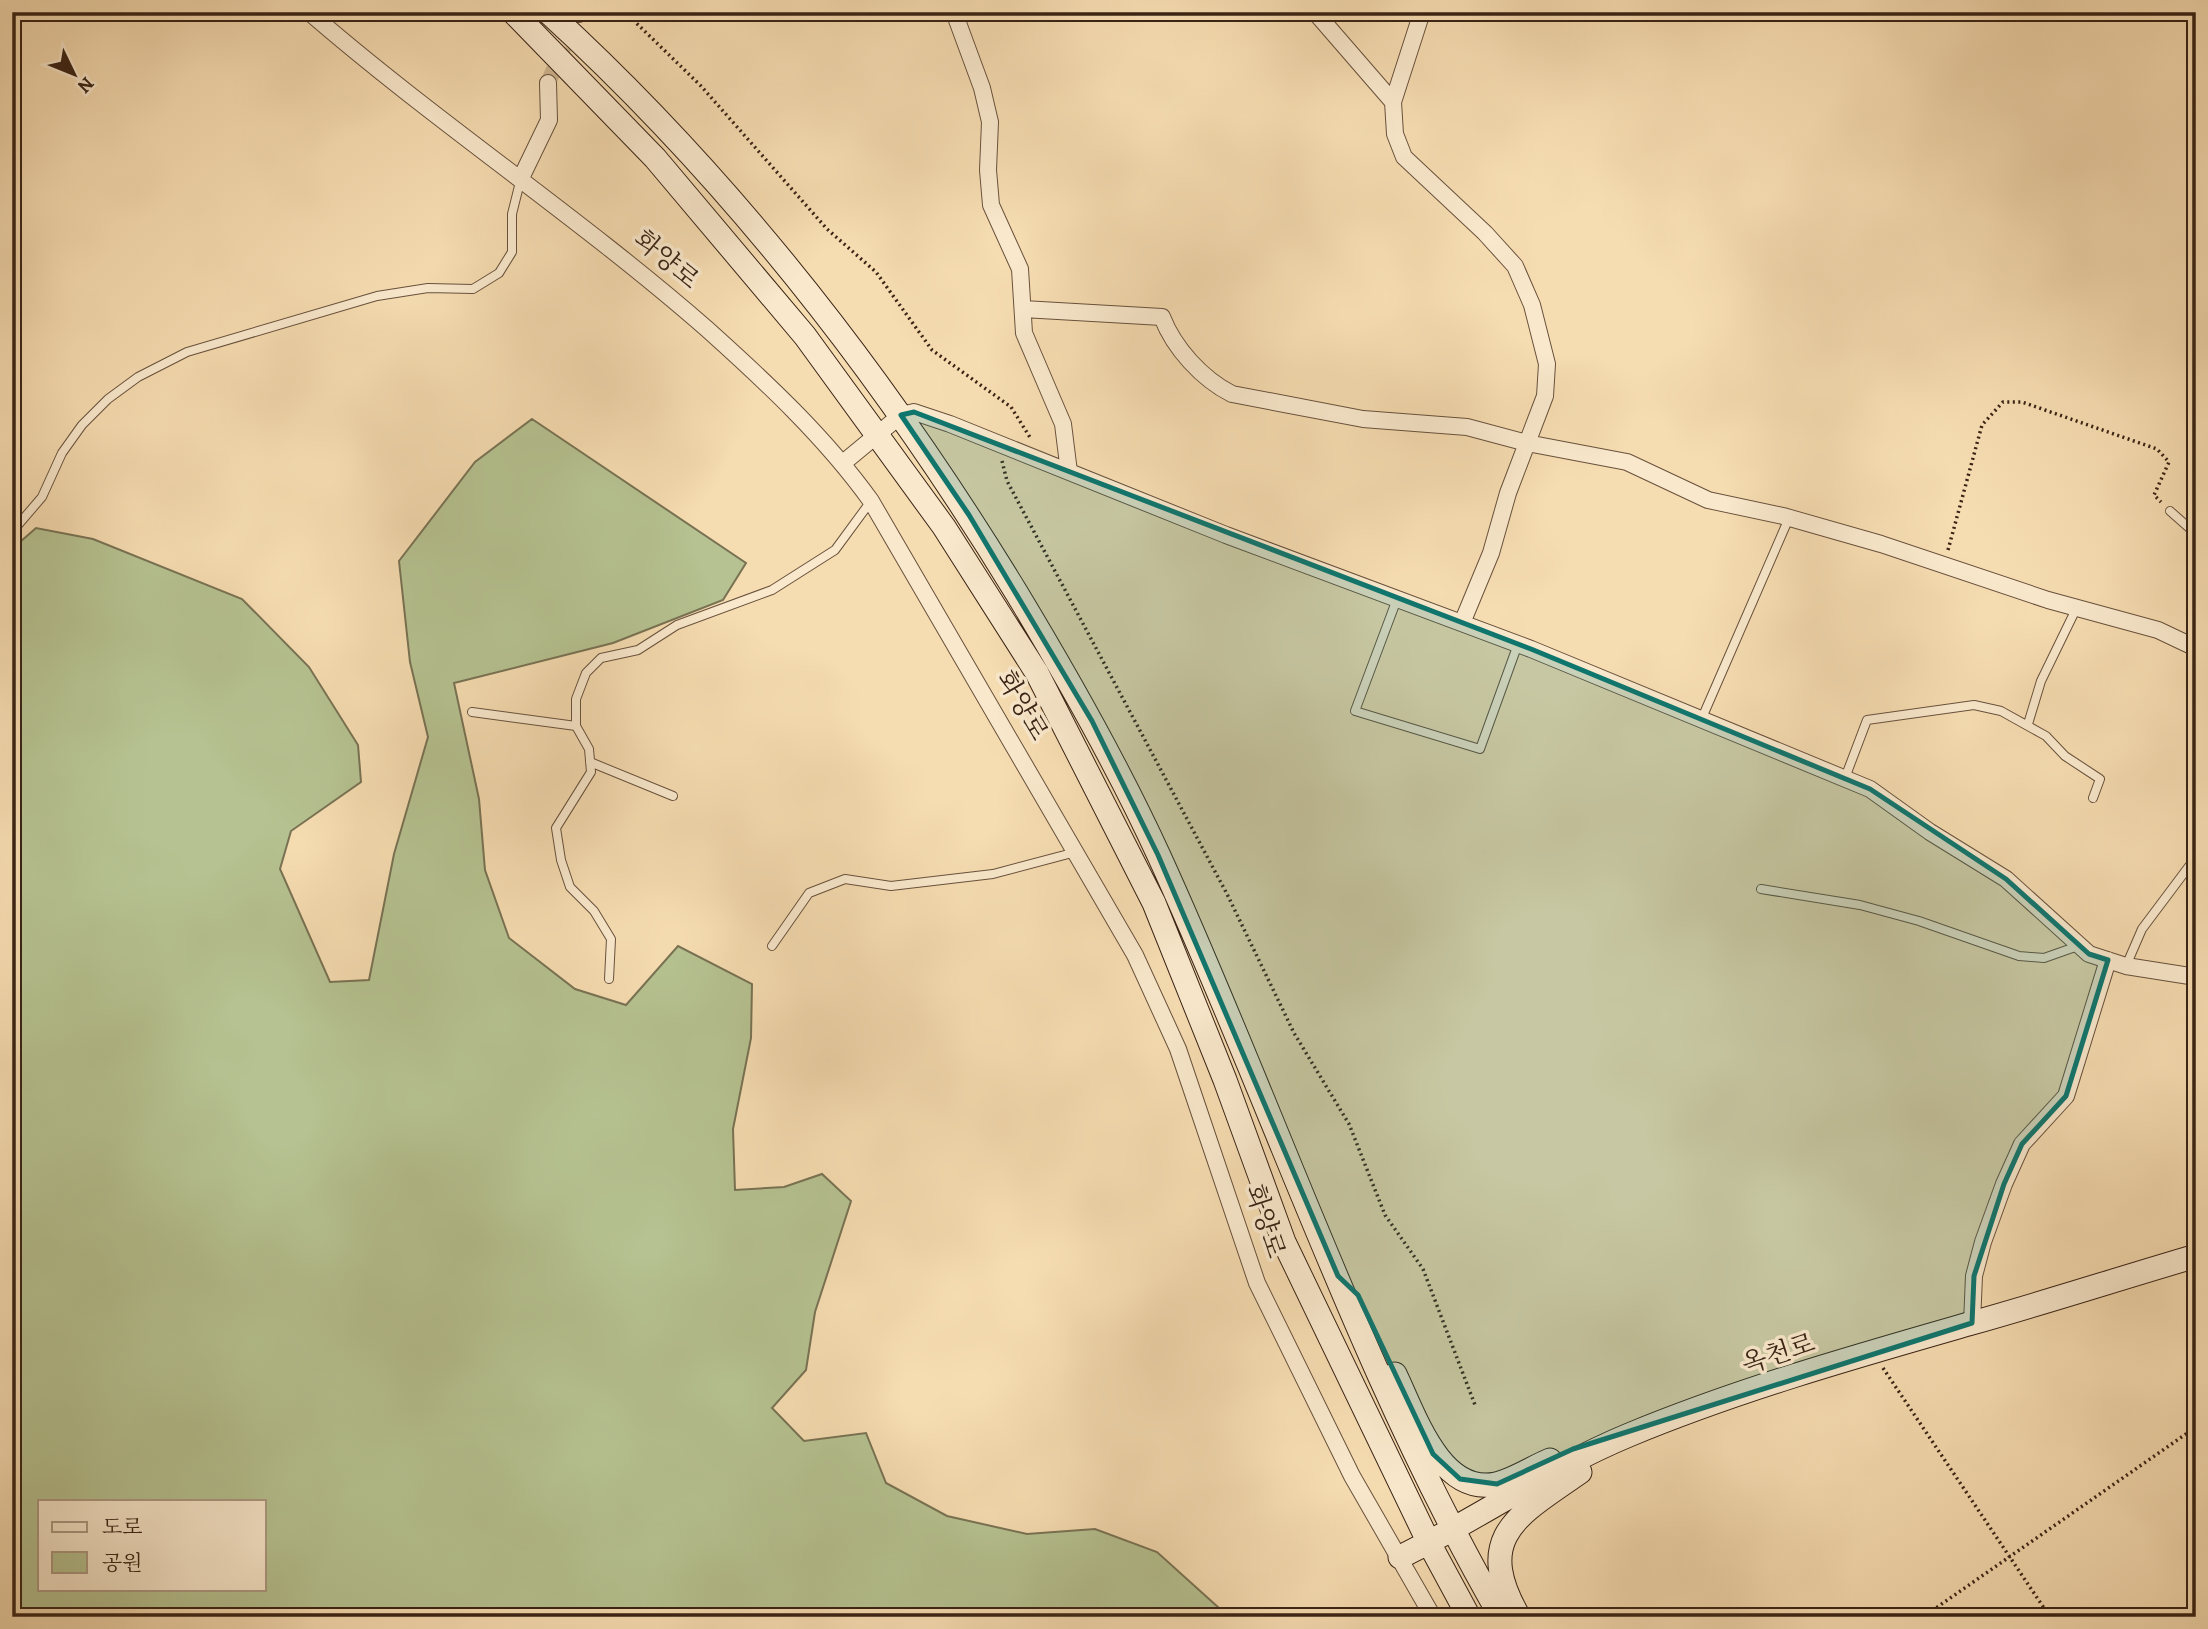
<svg xmlns="http://www.w3.org/2000/svg" width="2208" height="1629" font-family="Alegreya,'Noto Serif KR',serif">
  <style>
    .green { fill: #b6c291; stroke: #787253; stroke-width: 2; fill-rule: evenodd }
    .lines { fill: none; stroke-linecap: round; stroke-linejoin: round }
    .minor-tunnel { stroke: #d0b792; stroke-width: 16; stroke-dasharray: 16 8; stroke-linecap: butt }
    .service-casing { stroke: #68513c; stroke-width: 10 }
    .minor-casing { stroke: #68513c; stroke-width: 18 }
    .secondary-casing { stroke: #392315; stroke-width: 25 }
    .path { stroke: #392315; stroke-width: 3.5; stroke-dasharray: 2 3.5; stroke-linecap: butt }
    .service { stroke: #f9e8cc; stroke-width: 8 }
    .minor { stroke: #f9e8cc; stroke-width: 16 }
    .secondary { stroke: #f9e8cc; stroke-width: 23 }
    .marked { fill: #0f766e; fill-opacity: 0.2; stroke: #0f766e; stroke-width: 5; stroke-linejoin: round }
    .labels { text-anchor: middle; stroke-width: 7; stroke-linejoin: round; paint-order: stroke }
    .street-label { font-size: 26px; fill: #392315; stroke: #f9e8cc }
  </style>
  <rect width="100%" height="100%" fill="#f6dcb1"/>
  <filter id="stains"><feTurbulence type="fractalNoise" baseFrequency=".00286" numOctaves="4"/><feColorMatrix values="0 0 0 0 .2 0 0 0 0 .09 0 0 0 0 .02 0 0 0 .5 -.17"/></filter>
  <radialGradient id="worn" r=".72"><stop offset=".6" stop-color="#630" stop-opacity="0"/><stop offset="1" stop-color="#630" stop-opacity=".3"/></radialGradient>
  <path class="green" d="M532 419 746 563 723 600 613 643 454 683 479 799 485 870 509 938 575 989 626 1005 678 946 752 984 751 1038 733 1129 735 1190 784 1187 822 1174 851 1201 815 1312 806 1370 772 1408 804 1441 866 1433 886 1483 947 1516 1027 1534 1095 1529 1157 1552 1229 1617H12V549L36 528 93 539 242 599 309 667 358 745 361 782 291 831 280 869 330 982 369 980 394 854 428 737 410 662 399 561 475 462ZM40 1501H264V1589H40Z"/>
  <g class="lines">
    <path class="minor-tunnel" d="M548 83 573 26"/>
    <defs>
      <path id="service" d="M2170 511 2196 534
        M12 532 42 497 62 453 82 425 108 399 138 377 187 352 377 296 428 288 473 289 499 273 512 252V214L521 178
        M1397 599 1355 711 1480 749 1518 644
        M472 712 576 726
        M1702 718 1789 518
        M2028 724 2041 681 2077 607
        M590 762 673 796
        M1845 778 1867 720 1974 705 2001 711 2046 736 2065 756 2100 779 2093 798
        M1761 889 1860 905 1919 921 2019 956 2044 958 2078 946
        M772 946 809 893 845 879 891 886 993 874 1076 852
        M2126 966 2142 929 2196 857
        M609 979 611 939 594 911 570 887 561 860 556 828 591 772 589 749 576 726V699L586 673 601 658 638 650 677 625 772 590 835 550 871 501"/>
      <path id="minor" d="M309 12C437 123 579 217 707 329 766 382 825 437 871 501L1135 955 1178 1049 1257 1283 1352 1476 1433 1617
        M954 12 982 88 990 122 988 170 991 205 1020 269 1024 333 1063 424 1069 472
        M1315 12 1393 102
        M1422 12 1393 102 1395 134 1404 157 1485 233 1515 266 1532 305 1547 364 1545 396 1508 493 1491 553 1462 623
        M579 14 580 12
        M521 178 549 120 548 83
        M1023 309 1162 317C1174 348 1202 379 1232 394L1363 419 1467 427 1527 443 1627 462 1708 500 1783 516 1881 544 2048 600 2158 630 2196 648
        M843 463 901 415 914 412 950 424 1226 535 1531 649 1870 789 1930 832 2006 879 2089 954 2126 966 2196 977
        M1972 1323 1974 1276 1983 1242 2004 1184 2022 1144 2066 1096 2108 960"/>
      <path id="secondary" d="M513 12 655 158 805 336 944 527 1037 673 1154 903 1225 1080 1284 1242 1429 1543 1469 1617
        M548 12C733 181 886 379 1016 592 1068 678 1118 766 1160 858 1275 1110 1362 1376 1501 1617
        M1395 1374C1414 1413 1440 1496 1496 1484 1514 1480 1533 1467 1550 1460
        M1400 1557C1478 1519 1549 1468 1629 1435 1740 1389 1857 1356 1972 1323 2047 1302 2121 1278 2196 1256
        M1519 1617C1472 1536 1519 1515 1580 1472"/>
    </defs>
    <use href="#service" class="service-casing"/>
    <use href="#minor" class="minor-casing"/>
    <use href="#secondary" class="secondary-casing"/>
    <path class="path" d="M625 12 701 86 827 229 876 272 932 350 1011 407 1031 439
      M1002 461 1007 481 1227 894 1294 1033 1349 1124 1385 1215 1423 1269 1475 1405
      M1948 550 1982 425 2003 402H2022L2157 449 2169 462 2154 495 2161 502
      M1883 1368 2050 1617
      M1923 1617 2196 1427"/>
    <use href="#service" class="service"/>
    <use href="#minor" class="minor"/>
    <use href="#secondary" class="secondary"/>
  </g>
  <path class="marked" d="M914 412 1531 649 1870 789 2006 879 2089 954 2108 960 2066 1096 2022 1144 2004 1184 1974 1276 1972 1323 1573 1449 1497 1484 1460 1479 1433 1454 1358 1295 1338 1276 1158 855 1092 721 969 515 901 415Z"/>
  <g class="labels">
    <g class="street-label">
      <text transform="translate(667 259) rotate(40)" y="9">화양로</text>
      <text transform="translate(1023 705) rotate(60)" y="9">화양로</text>
      <text transform="translate(1266 1221) rotate(72)" y="9">화양로</text>
      <text transform="translate(1778 1353) rotate(-18)" y="9">옥천로</text>
    </g>
  </g>
  <rect width="2208" height="1629" fill="none" stroke="#f6dcb1" stroke-width="42"/>
  <rect x="14" y="14" width="2180" height="1601" fill="none" stroke="#392315" stroke-width="3.5"/>
  <rect x="21" y="21" width="2166" height="1587" fill="none" stroke="#392315" stroke-width="2"/>
  <rect x="38" y="1500" width="228" height="91" fill="#f9e8cc" stroke="#ac9983" stroke-width="2"/>
  <rect x="52" y="1522" width="35" height="10" fill="#f9e8cc" stroke="#ac9983" stroke-width="2"/>
  <text x="102" y="1534" font-size="21" fill="#392315">도로</text>
  <rect x="52" y="1552" width="35" height="21" fill="#b6c291" stroke="#ac9983" stroke-width="2"/>
  <text x="102" y="1570" font-size="21" fill="#392315">공원</text>
  <g transform="translate(74 74) rotate(133)" stroke="#f9e8cc" stroke-width="5" paint-order="stroke">
  <path d="M0-5L12 26L0 18L-12 26Z" fill="#392315"/>
  <text y="-10" font-size="19" font-weight="bold" text-anchor="middle" fill="#392315">N</text>
  </g>
  <rect width="100%" height="100%" filter="url(#stains)"/>
  <rect width="100%" height="100%" fill="url(#worn)"/>
</svg>
